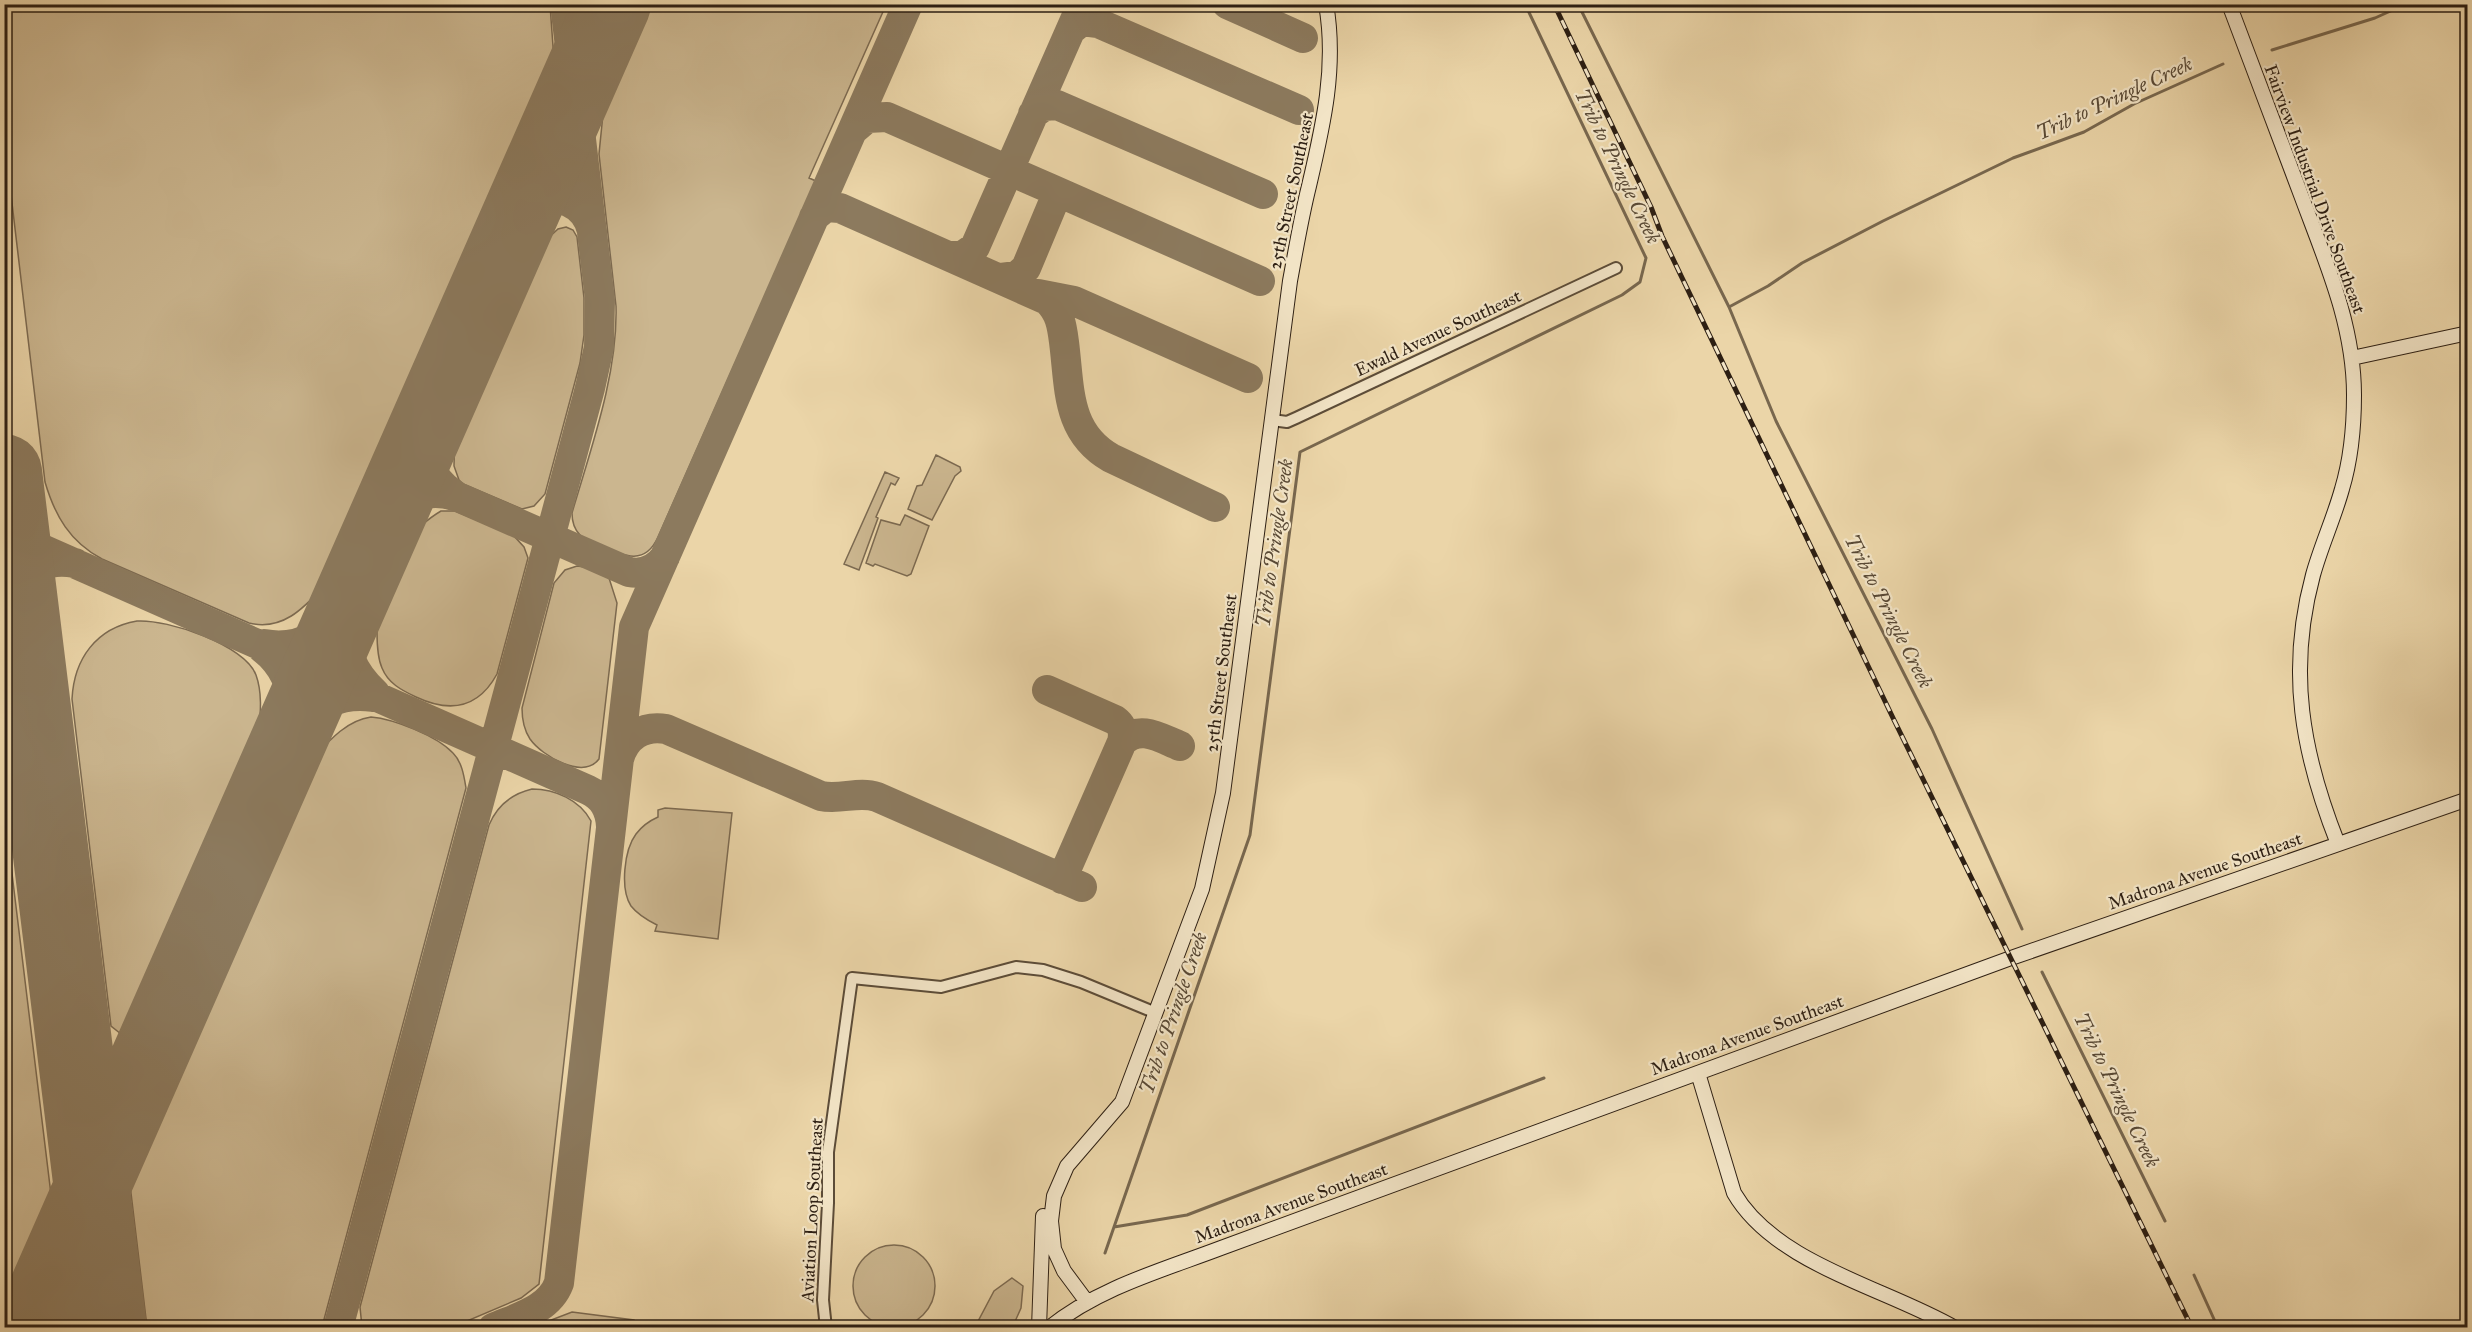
<svg xmlns="http://www.w3.org/2000/svg" width="2472" height="1332" font-family="'IM FELL Great Primer',serif">
  <style>
    .green { fill: #cbb68f; stroke: #7c6a51; stroke-width: 1.5 }
    .lines { fill: none; stroke-linecap: round; stroke-linejoin: round }
    .stream { stroke: #78674e; stroke-width: 3 }
    .taxiway { stroke: #8c7a5e; stroke-width: 30 }
    .runway { stroke: #8c7a5e; stroke-width: 76 }
    .street-casing { stroke: #5c4c38; stroke-width: 14 }
    .secondary-casing { stroke: #2d1f13; stroke-width: 16 }
    .street { stroke: #f2e4c6; stroke-width: 10 }
    .secondary { stroke: #f2e4c6; stroke-width: 14 }
    .rail-casing { stroke: #2d1f13; stroke-width: 5 }
    .rail { stroke: #f2e4c6; stroke-width: 3; stroke-dasharray: 9; stroke-linecap: butt }
    .labels { text-anchor: middle; stroke-width: 4.5; stroke-linejoin: round; paint-order: stroke }
    .street-label { font-size: 18px; fill: #2d1f13; stroke: #f2e4c6 }
    .water-label { font-size: 20px; font-style: italic; fill: #594935; stroke: #f2e4c6 }
  </style>
  <rect width="100%" height="100%" fill="#ebd5a8"/>
  <filter id="stains"><feTurbulence type="fractalNoise" baseFrequency=".00333" numOctaves="4"/><feColorMatrix values="0 0 0 0 .2 0 0 0 0 .09 0 0 0 0 .02 0 0 0 .5 -.17"/></filter>
  <radialGradient id="worn" r=".72"><stop offset=".6" stop-color="#630" stop-opacity="0"/><stop offset="1" stop-color="#630" stop-opacity=".3"/></radialGradient>
  <path class="green" d="M4 5H550L554 60 550 83 331 579C308 603 286 632 249 623L102 559C70 542 55 516 45 482L5 144Z
    M641 5H886L809 178 816 181 658 537C645 566 624 556 601 546 594 543 585 540 580 535 574 529 572 521 572 513 591 448 618 374 616 306L599 154 606 84Z
    M566 227 573 230 577 237 584 298V335L580 363 545 494 534 506 522 509 463 484 459 480 454 466 455 426 531 254 558 229Z
    M936 455 960 467 961 471 955 476 932 520 908 509 917 486 922 485Z
    M885 472 899 478 895 485 891 483 876 517 878 518 859 570 844 564Z
    M441 511H455L513 535 524 547 528 558 497 674C478 709 450 713 416 697 401 690 388 683 382 668 375 652 376 612 381 595 385 580 395 558 403 545 411 533 429 518 441 511Z
    M905 515 929 526 911 574 907 576 875 564 873 566 866 563 881 520 900 525Z
    M577 566 585 567 609 578 617 603 599 759C583 780 542 756 530 739 524 730 522 719 522 708L554 583 565 570Z
    M137 621C168 619 245 645 256 675 264 697 259 723 258 745L133 1029 121 1034 111 1026 72 699C74 659 96 628 137 621Z
    M371 717C394 719 437 736 453 753 462 762 464 776 466 788L322 1327H147L128 1168 306 766C325 746 343 721 371 717Z
    M532 789C555 789 580 800 591 821L539 1284 521 1298 453 1327H362L360 1307 489 825C497 806 511 794 532 789Z
    M665 808 732 813 718 939 655 931 657 925C647 920 638 915 631 906 620 889 624 850 636 834 642 826 649 821 658 817V810Z
    M5 841 9 849 53 1211 9 1312 5 1316Z
    M853 1286a41 41 0 1 1 82 0a41 41 0 1 1-82 0Z
    M1012 1278 1023 1286 1021 1308 1013 1326 975 1327 994 1291Z
    M572 1312 634 1320 635 1327H533Z"/>
  <g class="lines">
    <path class="stream" d="M1578 4 1729 307 1776 421 1932 729 2022 929
      M2272 50 2375 18 2406 4
      M1729 307 1768 286 1802 263 1883 221 2013 158 2084 132 2134 104 2223 64
      M2042 972 2165 1221
      M1114 1227 1250 835 1300 452 1622 295 1640 282 1646 258 1525 4
      M1105 1253 1114 1227 1187 1215 1544 1078
      M2194 1275 2218 1328"/>
    <path class="taxiway" d="M1227 4 1303 38
      M1071 30 1082 21 1098 23 1299 110
      M1033 114 1044 106 1057 105 1263 194
      M853 130 867 118 887 117 1049 188 1053 193 1054 201 1026 268 1017 276 1001 278
      M1049 188 1260 281
      M814 217 826 207 840 208 1047 300C1060 312 1062 326 1064 342 1070 389 1066 432 1111 458L1215 507
      M514 228C521 221 524 212 532 206 556 189 586 204 592 231
      M950 256H962L975 247 1082 4
      M1038 294 1074 301 1248 378
      M431 417C431 425 426 432 425 441 423 465 438 485 458 497
      M8 500C13 519 18 532 33 545L588 790C603 797 610 809 611 826
      M383 526C388 522 390 516 395 511 411 493 435 489 458 497L629 572C644 575 656 569 665 557
      M354 591C354 600 349 609 347 618 340 647 354 674 375 693
      M21 607C26 573 40 557 75 563
      M264 644C300 651 334 631 349 598
      M262 648C282 663 295 688 293 714 292 723 288 733 288 742
      M1047 690 1115 720C1123 726 1124 733 1122 742L1062 879
      M4 740C22 727 28 714 31 693
      M288 742C294 737 297 729 303 723 321 702 346 693 373 697
      M1122 742C1140 724 1160 738 1180 746
      M4 751C31 758 36 767 43 792
      M619 759C625 737 643 725 666 729L821 796C840 800 859 791 877 797L1082 887
      M338 1328 590 388 599 347 600 300 565 4
      M493 1328C518 1317 549 1310 559 1283L634 627 908 4"/>
    <path class="runway" d="M4 472 109 1328
      M30 1328 613 4"/>
    <defs>
      <path id="street" d="M1272 420 1287 422 1296 418 1616 268
        M826 1328 823 1300 828 1203V1152L852 978 941 987 1016 967 1043 970 1081 982 1156 1013"/>
      <path id="secondary" d="M2229 4C2253 68 2277 131 2301 195 2325 260 2354 324 2354 395 2354 426 2351 459 2342 489 2334 518 2321 546 2313 575 2287 671 2302 753 2338 844
        M2352 358 2468 333
        M1698 1073 1734 1193C1775 1264 1886 1288 1955 1328
        M1087 1302 1064 1271 1054 1249 1051 1221 1054 1196 1067 1166 1122 1102 1202 889 1223 793 1290 281C1296 249 1301 218 1309 186 1323 126 1337 67 1326 4
        M1039 1328 1043 1216
        M1049 1328C1098 1288 1163 1270 1221 1248L2011 958 2468 799"/>
    </defs>
    <use href="#street" class="street-casing"/>
    <use href="#secondary" class="secondary-casing"/>
    <use href="#street" class="street"/>
    <use href="#secondary" class="secondary"/>
    <defs>
      <path id="rail" d="M1554 4 1651 207 1662 236 1894 720 2192 1328"/>
    </defs>
    <use href="#rail" class="rail-casing"/>
    <use href="#rail" class="rail"/>
  </g>
  <g class="labels">
    <g class="street-label">
      <text transform="translate(2315 189) rotate(70)" y="6">Fairview Industrial Drive Southeast</text>
      <text transform="translate(1291 191) rotate(-78)" y="6">25th Street Southeast</text>
      <text transform="translate(1438 333) rotate(-25)" y="6">Ewald Avenue Southeast</text>
      <text transform="translate(1221 673) rotate(-83)" y="6">25th Street Southeast</text>
      <text transform="translate(2205 871) rotate(-19)" y="6">Madrona Avenue Southeast</text>
      <text transform="translate(1747 1035) rotate(-20)" y="6">Madrona Avenue Southeast</text>
      <text transform="translate(1291 1203) rotate(-20)" y="6">Madrona Avenue Southeast</text>
      <text transform="translate(812 1210) rotate(-87)" y="6">Aviation Loop Southeast</text>
    </g>
    <g class="water-label">
      <text transform="translate(2114 98) rotate(-25)" y="7">Trib to Pringle Creek</text>
      <text transform="translate(1618 166) rotate(64)" y="7">Trib to Pringle Creek</text>
      <text transform="translate(1274 543) rotate(-82)" y="7">Trib to Pringle Creek</text>
      <text transform="translate(1889 611) rotate(63)" y="7">Trib to Pringle Creek</text>
      <text transform="translate(1173 1013) rotate(-71)" y="7">Trib to Pringle Creek</text>
      <text transform="translate(2117 1090) rotate(64)" y="7">Trib to Pringle Creek</text>
    </g>
  </g>
  <rect width="2472" height="1332" fill="none" stroke="#ebd5a8" stroke-width="24"/>
  <rect x="6" y="6" width="2460" height="1320" fill="none" stroke="#2d1f13" stroke-width="3"/>
  <rect x="12" y="12" width="2448" height="1308" fill="none" stroke="#2d1f13" stroke-width="1.5"/>
  <rect width="100%" height="100%" filter="url(#stains)"/>
  <rect width="100%" height="100%" fill="url(#worn)"/>
</svg>
